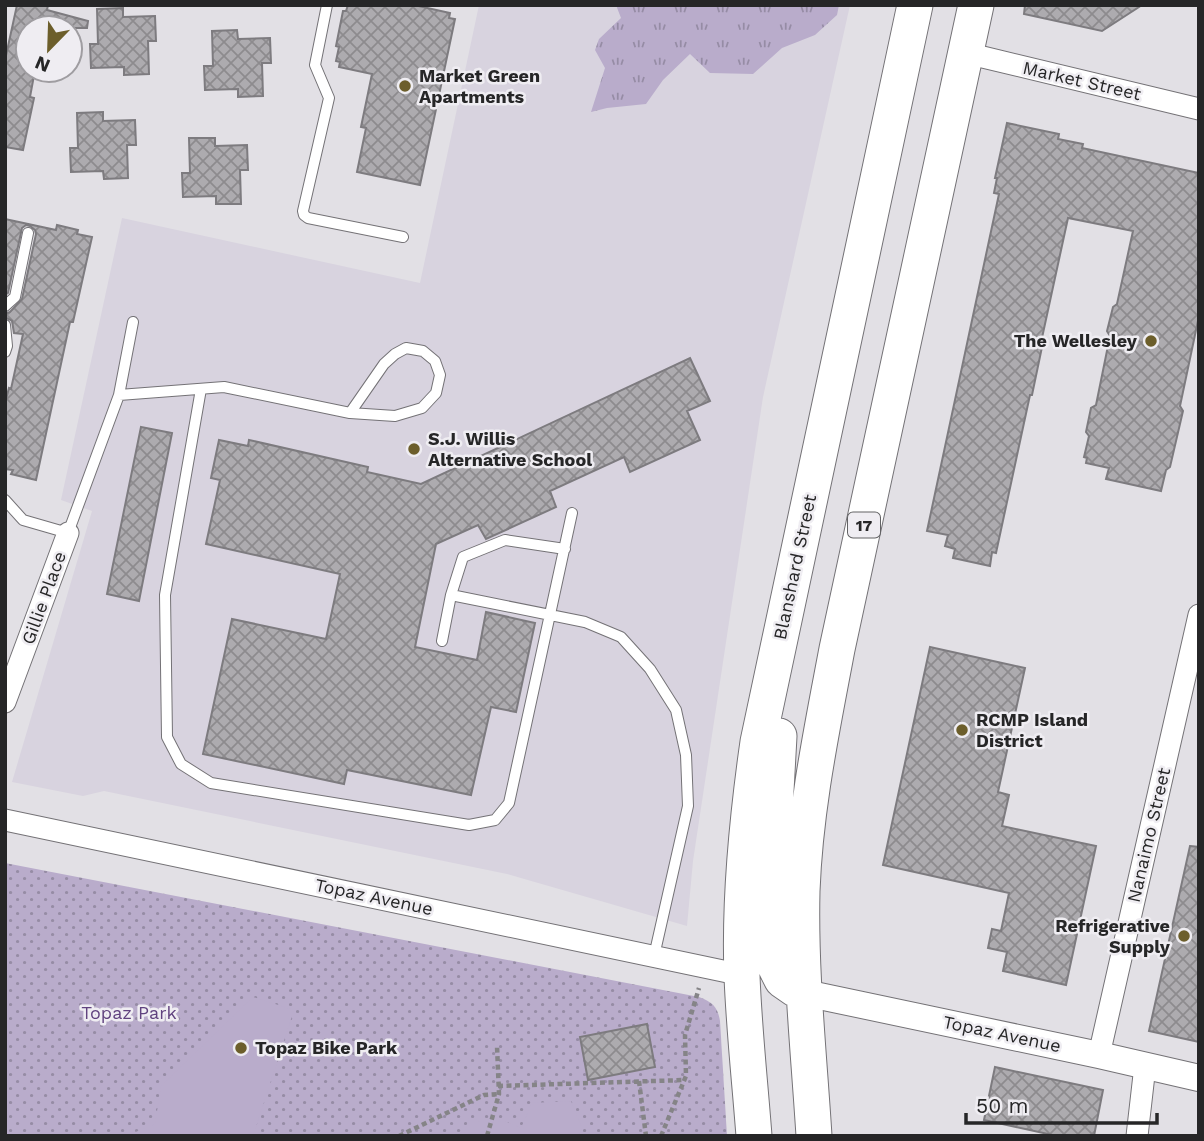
<svg xmlns="http://www.w3.org/2000/svg" width="1204" height="1141" font-family="'Work Sans',sans-serif">
  <style>
    .built { fill: #d8d3df }
    .grass { fill: url(#grass-tufts) }
    .park { fill: url(#park-dots) }
    .garden { fill: #b9accb }
    .building { fill: url(#building-cross-hatch); stroke: #7d7b7f; stroke-width: 2 }
    .lines { fill: none; stroke-linecap: round; stroke-linejoin: round }
    .service-casing { stroke: #747276; stroke-width: 12 }
    .minor-casing { stroke: #747276; stroke-width: 23 }
    .tertiary-casing { stroke: #747276; stroke-width: 28 }
    .primary-casing { stroke: #747276; stroke-width: 37 }
    .path { stroke: #858487; stroke-width: 4.5; stroke-dasharray: 5 3.5; stroke-linecap: butt }
    .service { stroke: #fff; stroke-width: 10 }
    .minor { stroke: #fff; stroke-width: 21 }
    .tertiary { stroke: #fff; stroke-width: 26 }
    .primary { stroke: #fff; stroke-width: 35 }
    .poi-dot { fill: #6c5e2b; stroke: #efedf2; stroke-width: 2.5 }
    .labels { text-anchor: middle; stroke-width: 5; stroke-linejoin: round; paint-order: stroke }
    .shield { fill: #efedf2; stroke: #626264; stroke-width: 2 }
    .shield-label { font-size: 16px; font-weight: bold; fill: #262627 }
    .poi-label { font-size: 18px; font-weight: bold; fill: #262627; stroke: #efedf2; text-anchor: start }
    .street-label { font-size: 18px; fill: #262627; stroke: #efedf2 }
    .park-label { font-size: 18px; fill: #60427f; stroke: #efedf2 }
  </style>
  <defs>
    <pattern id="grass-tufts" width="24" height="20" patternUnits="userSpaceOnUse" patternTransform="scale(1.75)"><rect width="24" height="20" fill="#b9accb"/><path d="M3 7l-1-3M5 7V3M7 7l1-3M15 17l-1-3M17 17v-4M19 17l1-3" fill="none" stroke="#968ca5"/></pattern>
    <pattern id="park-dots" width="8" height="8" patternUnits="userSpaceOnUse" patternTransform="scale(1.75)"><rect width="8" height="8" fill="#b9accb"/><path d="M2 2h.1M6 6h.1" fill="none" stroke="#968ca5" stroke-width="1.8" stroke-linecap="round"/></pattern>
    <pattern id="building-cross-hatch" width="8" height="8" patternUnits="userSpaceOnUse" patternTransform="scale(1.75)"><rect width="8" height="8" fill="#adabaf"/><path d="M0 0l8 8M0 8l8-8" fill="none" stroke="#8d8b8e"/></pattern>
  </defs>
  <rect width="100%" height="100%" fill="#e2e0e5"/>
  <path class="built" d="M479 5H850L763 397 693 861 687 926 507 874 104 791 83 796 12 782 92 511 61 500 122 218 420 283Z"/>
  <path class="grass" d="M616 5H839L837 15 815 35 782 48 753 74 710 73 690 54 663 80 646 104 607 108 591 112 605 68 595 50 599 39 621 18Z"/>
  <path class="park" d="M5 863 699 997C713 1002 718 1008 720 1021L727 1136H5Z"/>
  <path class="garden" d="M253 997 294 1010 253 1136H126L155 1124 161 1086Z
    M571 1101 582 1128 579 1136H463L469 1118H472L483 1123 505 1121 521 1128 532 1103Z"/>
  <path class="building" d="M17 5H48L47 10 88 21 87 28H28V70H35L30 97 34 98 23 150 5 147V60Z
    M348 5H414L450 13 449 18 455 19 420 185 357 172 366 128 361 127 372 74 339 67 340 62 336 61 339 47 336 46 343 11H346Z
    M1025 5H1142L1102 31 1024 14Z
    M123 8V17L155 16 156 41H148L149 74 124 75V67L91 68 90 44H98L97 9Z
    M237 30 238 39 270 38 271 63H262L263 96 238 97V89L205 90 204 66H213L212 31Z
    M103 112V121L135 120 136 145H127L128 178 104 179 103 171 71 172 70 148H78L77 113Z
    M1007 123 1059 134 1058 139 1083 144 1082 148 1199 173V316L1180 406 1183 411 1170 467 1166 470 1161 491 1106 479 1109 468 1086 463 1087 458 1084 457 1089 436 1086 432 1091 408 1096 405 1110 336 1107 331 1113 307 1117 304 1133 231 1068 218 1040 347H1042L1032 395H1030L996 553 992 552 990 566 953 558 955 549 945 546 948 535 927 531 999 194 994 193 997 178H995Z
    M189 138H215V146L247 145 248 170H240L241 204H216V196L183 197 182 173H190Z
    M5 219 56 230 57 225 78 230 77 234 92 237 73 322H70L36 480 11 474 13 470 5 469V403L9 388 11 389 23 334 14 333 12 321 5 317V314L10 312 22 299 36 234 35 230 30 226 26 225 22 228 8 293 5 295Z
    M690 358 710 401 687 411 700 440 630 472 624 457 550 491 556 507 486 539 478 525 436 544 415 647 477 660 486 612 535 623 516 712 491 707 471 795 347 770 344 784 203 754 232 619 326 639 340 574 206 544 220 480 211 478 219 440 248 446 249 440 368 467 367 472 421 484Z
    M141 427 172 433 139 601 107 594Z
    M930 647 1025 668 998 792 1009 795 1002 826 1096 846 1066 985 1003 971 1007 952 988 948 992 929 1001 931 1009 893 883 865Z
    M1190 846 1199 847V1042L1149 1031Z
    M647 1024 655 1067 588 1080 580 1037Z
    M995 1067 1103 1090 1094 1136H1057L984 1120Z"/>
  <g class="lines">
    <defs>
      <path id="service" d="M327 5 315 65 329 98 303 211 304 215 308 218 403 237
        M5 306 15 297 28 233
        M5 325 7 346 5 352
        M201 389 165 595 167 737 181 764 211 783 469 825 495 820 509 803 572 513
        M119 395 224 387 350 413 395 416 422 408 436 393 440 375 435 361 423 351 406 348 395 354 384 364 350 413
        M5 500 23 520 68 533 119 395 133 322
        M451 595 585 622 621 637 650 669 676 710 686 755 688 806 654 956
        M442 641 451 595 463 557 505 540 565 549"/>
      <path id="minor" d="M966 53 1199 109
        M5 702 68 533
        M5 820 742 975
        M1099 1055 1199 615
        M1137 1136 1145 1066"/>
      <path id="tertiary" d="M805 993 1099 1055 1199 1078"/>
      <path id="primary" d="M779 736 772 864 774 964 782 980 795 989 805 993
        M754 1136C750 1083 744 1029 742 976 739 898 747 819 758 742L915 5
        M814 1136C809 1055 800 972 802 891 805 809 822 729 837 649L976 5"/>
    </defs>
    <use href="#service" class="service-casing"/>
    <use href="#minor" class="minor-casing"/>
    <use href="#tertiary" class="tertiary-casing"/>
    <use href="#primary" class="primary-casing"/>
    <path class="path" d="M639 1081 646 1136
      M498 1086 685 1080
      M399 1136 484 1095 499 1094
      M487 1136 499 1094 497 1046
      M661 1136 686 1076 685 1035 699 988"/>
    <use href="#service" class="service"/>
    <use href="#minor" class="minor"/>
    <use href="#tertiary" class="tertiary"/>
    <use href="#primary" class="primary"/>
  </g>
  <g class="poi-dot">
    <circle cx="405" cy="86" r="7"/>
    <circle cx="1151" cy="341" r="7"/>
    <circle cx="414" cy="449" r="7"/>
    <circle cx="962" cy="730" r="7"/>
    <circle cx="1184" cy="936" r="7"/>
    <circle cx="241" cy="1048" r="7"/>
  </g>
  <g class="labels">
    <rect class="shield" x="848" y="512.5" width="32" height="25" rx="5"/>
    <g class="shield-label">
      <text x="864" y="531">17</text>
    </g>
    <g class="poi-label">
      <text x="419" y="82">Market Green<tspan x="419" dy="21">Apartments</tspan></text>
      <text x="1137" y="347" text-anchor="end">The Wellesley</text>
      <text x="428" y="445">S.J. Willis<tspan x="428" dy="21">Alternative School</tspan></text>
      <text x="976" y="726">RCMP Island<tspan x="976" dy="21">District</tspan></text>
      <text x="1170" y="932" text-anchor="end">Refrigerative<tspan x="1170" dy="21">Supply</tspan></text>
      <text x="255" y="1054">Topaz Bike Park</text>
    </g>
    <g class="street-label">
      <text transform="translate(1082 81) rotate(13)" y="6">Market Street</text>
      <text transform="translate(795 567) rotate(-78)" y="6">Blanshard Street</text>
      <text transform="translate(44 598) rotate(-70)" y="6">Gillie Place</text>
      <text transform="translate(1149 835) rotate(-77)" y="6">Nanaimo Street</text>
      <text transform="translate(374 897) rotate(12)" y="6">Topaz Avenue</text>
      <text transform="translate(1002 1034) rotate(12)" y="6">Topaz Avenue</text>
    </g>
    <g class="park-label">
      <text x="129" y="1019">Topaz Park</text>
    </g>
  </g>
  <rect width="1204" height="1141" fill="none" stroke="#262627" stroke-width="14"/>
  <g transform="translate(49 49) rotate(203)"><circle r="33" fill="#efedf2" stroke="#9f9da1" stroke-width="2"/>
  <path d="M0-5L12 26L0 18L-12 26Z" fill="#6c5e2b"/>
  <text y="-10" font-size="19" font-weight="bold" text-anchor="middle" fill="#262627">N</text>
  </g>
  <path d="M966 1113v10h191v-10" fill="none" stroke="#262627" stroke-width="3.5"/>
  <text x="976" y="1113" font-size="21" fill="#262627" stroke="#efedf2" stroke-width="5" paint-order="stroke">50 m</text>
</svg>
